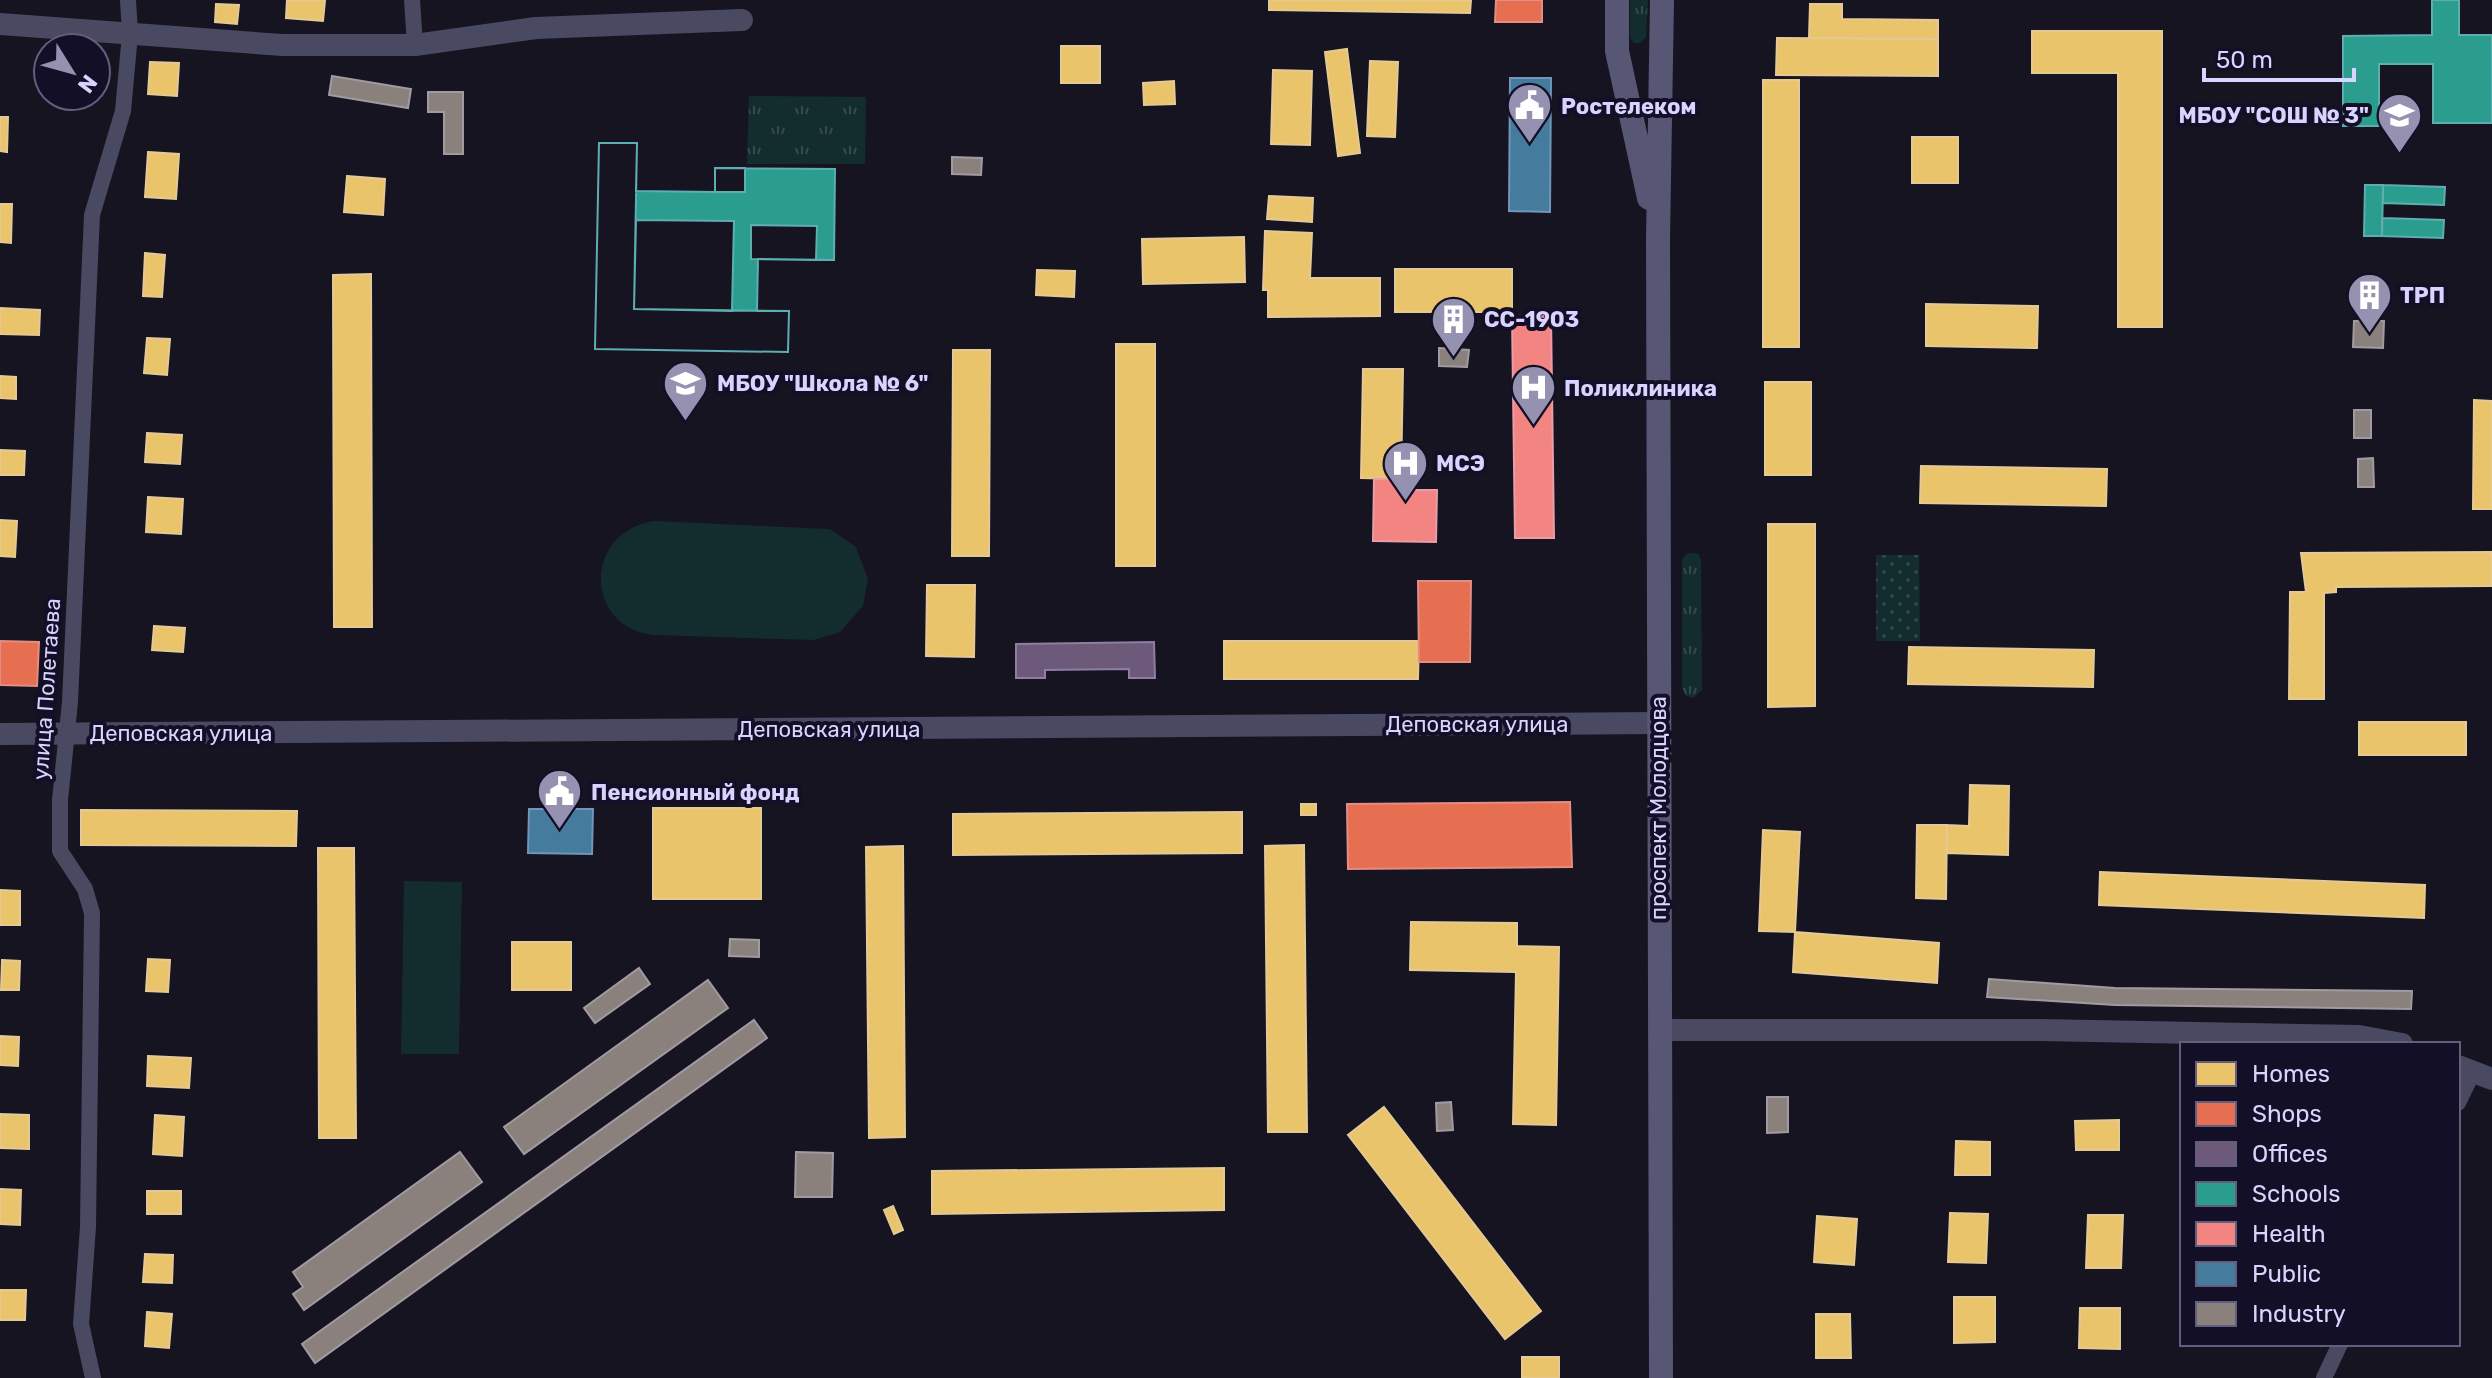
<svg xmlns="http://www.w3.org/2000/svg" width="2492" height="1378" font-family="Rubik,sans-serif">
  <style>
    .grass { fill: url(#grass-tufts) }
    .park { fill: url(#park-dots) }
    .pitch { fill: #132c2d }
    .homes { fill: #e9c46a; stroke: #e4c997; stroke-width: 2 }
    .shops { fill: #e76f51; stroke: #e38d85; stroke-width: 2 }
    .offices { fill: #6d597a; stroke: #8d7ea2; stroke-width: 2 }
    .schools { fill: #2a9d8f; stroke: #5eaeb1; stroke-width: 2; fill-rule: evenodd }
    .health { fill: #f28482; stroke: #ea9ca8; stroke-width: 2 }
    .public { fill: #457b9d; stroke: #7196ba; stroke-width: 2 }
    .industry { fill: #8a817c; stroke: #a29aa3; stroke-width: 2 }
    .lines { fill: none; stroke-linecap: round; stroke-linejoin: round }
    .minor { stroke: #4a4962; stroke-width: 16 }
    .tertiary { stroke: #4a4962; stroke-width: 22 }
    .secondary { stroke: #575674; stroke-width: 24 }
    .labels { text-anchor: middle; stroke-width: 8; stroke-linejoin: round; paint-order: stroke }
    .poi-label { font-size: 22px; font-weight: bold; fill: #d9d4ff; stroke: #130f26; text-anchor: start }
    .street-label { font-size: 22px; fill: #d9d4ff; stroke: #130f26 }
  </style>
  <defs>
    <pattern id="grass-tufts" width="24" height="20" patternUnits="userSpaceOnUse" patternTransform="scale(2)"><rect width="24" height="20" fill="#132c2d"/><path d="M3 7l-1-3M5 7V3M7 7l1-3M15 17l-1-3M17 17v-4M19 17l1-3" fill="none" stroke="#354a4c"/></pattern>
    <pattern id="park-dots" width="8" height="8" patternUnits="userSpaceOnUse" patternTransform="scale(2)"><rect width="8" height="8" fill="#132c2d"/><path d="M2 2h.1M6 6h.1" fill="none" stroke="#354a4c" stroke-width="1.8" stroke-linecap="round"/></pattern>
  </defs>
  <rect width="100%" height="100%" fill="#161421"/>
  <path class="grass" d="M1630 0H1648L1646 37 1640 43H1634L1630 38Z
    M749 96 866 97 865 164H747Z
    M1693 553 1699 554 1701 561 1702 690 1693 698 1686 696 1682 688V560L1686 554Z"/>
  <path class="park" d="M1876 555H1919L1920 641H1876Z"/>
  <path class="pitch" d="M655 521 830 529 856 547 868 579 863 606 840 632 814 640 654 635C582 627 584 530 655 521Z
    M404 881 462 882 459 1054H401Z"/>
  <path class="homes" d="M287 0H325L323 21 286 18Z
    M1269 0H1471L1470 13 1269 10Z
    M216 4 239 5 237 24 215 22Z
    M1810 4H1842V19L1938 20V39L1809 38Z
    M2032 31H2162V327H2118V73H2032Z
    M1777 38 1938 39V76L1776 75Z
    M1061 46H1100V83H1061Z
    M1347 49 1360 153 1338 156 1325 52Z
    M1370 61 1398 62 1395 137 1367 136Z
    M150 62 179 63 177 96 148 94Z
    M1273 70 1312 71 1310 145 1271 144Z
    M1763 80H1799V347H1763Z
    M1174 81 1175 104 1144 105 1143 83Z
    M0 117H8L7 152 0 151Z
    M1912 137H1958V183H1912Z
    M148 152 179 154 176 199 145 197Z
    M347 176 385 179 383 215 344 212Z
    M1269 196 1313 198 1312 222 1267 219Z
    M0 204H12L11 243 0 242Z
    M1265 231 1312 233 1310 278H1380V316L1268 317V290H1263Z
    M1244 237 1245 282 1143 284 1142 239Z
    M145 253 165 255 162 297 143 296Z
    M1395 269H1512V312H1395Z
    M1037 270 1075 271 1074 297 1036 295Z
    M371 274 372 627H334L333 275Z
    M1926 304 2038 306 2037 348 1926 346Z
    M0 308 40 310 39 335 0 334Z
    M147 338 170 339 167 375 144 373Z
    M1116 344H1155V566H1116Z
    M953 350H990L989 556H952Z
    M1363 369H1403L1401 479 1361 478Z
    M0 376 16 377V399L0 398Z
    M1765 382H1811V475H1765Z
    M2474 400 2492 401V509H2473Z
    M147 433 182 435 180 464 145 462Z
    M0 450 25 451 24 475H0Z
    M1921 466 2107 469 2106 506 1920 503Z
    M148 497 183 499 181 534 146 532Z
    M0 520 17 521 15 557 0 556Z
    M1768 524H1815V706L1768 707Z
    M2492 552V586L2336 587V592L2324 593V699H2289L2290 592H2306L2301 553Z
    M927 585H975L974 657 926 656Z
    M154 626 185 628 183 652 152 650Z
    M1224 641H1419L1418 679H1224Z
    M1909 647 2094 650 2093 687 1908 684Z
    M2359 722H2466V755H2359Z
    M1970 785 2009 786 2008 855 1947 853V825L1969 826Z
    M1301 804H1316V815H1301Z
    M653 808H761V899H653Z
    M81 810 297 811 296 846 81 845Z
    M1242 812V853L953 855V814Z
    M1917 825H1947L1946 899 1916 898Z
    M1763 830 1800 832 1795 932 1759 931Z
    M1304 845 1307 1132H1268L1265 846Z
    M903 846 905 1137 869 1138 866 847Z
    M318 848H354L356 1138H319Z
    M2100 872 2425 885 2424 918 2099 905Z
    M0 890 20 891V925H0Z
    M1411 922 1517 923V946L1559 947 1556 1125 1513 1124 1516 972 1410 970Z
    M1795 932 1939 943 1937 983 1793 972Z
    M512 942H571V990H512Z
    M148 959 170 960 168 992 146 991Z
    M2 960 20 961 19 990H1Z
    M0 1036 19 1037 18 1066 0 1065Z
    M148 1056 191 1058 189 1088 147 1086Z
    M1384 1107 1541 1311 1505 1339 1348 1135Z
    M0 1114 29 1115V1149L0 1148Z
    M155 1115 184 1117 182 1156 153 1154Z
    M2119 1120V1150H2076L2075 1121Z
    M1956 1141 1990 1142V1175H1955Z
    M1224 1168V1210L932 1214V1171Z
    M0 1189 21 1190 20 1225 0 1224Z
    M147 1191H181V1214H147Z
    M893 1206 903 1230 894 1234 884 1210Z
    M1950 1213 1988 1214 1986 1263 1948 1262Z
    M2088 1215H2123L2121 1268H2086Z
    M1817 1216 1857 1219 1854 1265 1814 1262Z
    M145 1254 173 1255 172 1283 143 1282Z
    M0 1290H26L25 1320H0Z
    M1954 1297H1995V1342L1954 1343Z
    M2080 1308H2120V1349L2079 1348Z
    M147 1312 172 1314 169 1348 145 1346Z
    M1816 1314H1850L1851 1358H1816Z
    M1522 1357H1559V1378H1522Z"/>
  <path class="shops" d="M1496 0H1542V22H1495Z
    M1418 581H1471L1470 662H1419Z
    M0 641 39 642 37 686 0 685Z
    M1570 802 1572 867 1348 869 1347 804Z"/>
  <path class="offices" d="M1154 642 1155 678H1129V669L1045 670V678H1016V644Z"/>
  <path class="schools" d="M2432 0H2459V35H2492V123H2433V64H2379V126H2343V36L2432 35Z
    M599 143H637L634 309 789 311 788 352 595 349Z
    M599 143H637L636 191 715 192V168L835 169 834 260 758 259 757 311H789L788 352 595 349ZM636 220 734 221 732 311 634 309Z
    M715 168H745V192H715Z
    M2365 185H2383L2382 236H2364Z
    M2383 185 2445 187 2444 205 2383 203Z
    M2382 218 2444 220 2443 238 2382 236Z
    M751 225 817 226 816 260 751 259Z"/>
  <path class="health" d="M1551 315 1554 538H1515L1512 316Z
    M1374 479H1401V490H1437L1436 542 1373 541Z"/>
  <path class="public" d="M1510 78H1551L1550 212 1509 211Z
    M529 809H593L592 854 528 853Z"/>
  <path class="industry" d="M332 76 411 89 408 108 329 95Z
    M428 92H463V154H444V112H428Z
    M952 157 982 158 981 175 952 174Z
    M2354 321H2384L2383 348 2353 347Z
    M1439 348 1469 350 1467 367 1439 366Z
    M2354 410H2371V438H2354Z
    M2373 458 2374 487H2358V459Z
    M730 939 759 940V957L729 956Z
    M639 968 650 984 595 1023 584 1008Z
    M1989 979 2115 988 2412 991 2411 1009 2115 1005 1987 997Z
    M708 980 728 1008 524 1154 504 1127Z
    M754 1020 767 1038 315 1363 302 1344Z
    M1767 1097H1788V1132L1767 1133Z
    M1451 1102 1453 1130 1437 1131 1436 1103Z
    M460 1152 482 1182 304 1310 293 1294 303 1287 293 1272Z
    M796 1152 833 1153 832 1197H795Z"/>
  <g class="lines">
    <path class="minor" d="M412 0 415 45
      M2458 1103 2473 1072
      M93 1378 81 1324 88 1227 92 913 85 889 60 851V800L70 702 92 215 123 111 130 34 128 0
      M2324 1378 2340 1344"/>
    <path class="tertiary" d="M0 24 282 45H415L536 28 742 20
      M0 734 1658 723
      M1659 1030H2040L2359 1036 2402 1044
      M2458 1066 2492 1079"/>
    <path class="secondary" d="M1617 0V51L1649 198
      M1661 1378 1658 239 1662 0"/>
  </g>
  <defs>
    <symbol id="civic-pin" viewBox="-11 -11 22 30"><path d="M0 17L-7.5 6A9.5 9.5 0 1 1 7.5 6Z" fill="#9591b1" stroke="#130f26"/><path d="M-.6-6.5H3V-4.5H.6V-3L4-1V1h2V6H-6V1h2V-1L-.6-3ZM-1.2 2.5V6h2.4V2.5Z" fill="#fff"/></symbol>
    <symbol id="school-pin" viewBox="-11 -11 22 30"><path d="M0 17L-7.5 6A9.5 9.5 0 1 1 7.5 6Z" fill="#9591b1" stroke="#130f26"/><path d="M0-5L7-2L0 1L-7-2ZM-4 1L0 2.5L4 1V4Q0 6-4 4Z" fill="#fff"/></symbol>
    <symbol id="building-pin" viewBox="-11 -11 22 30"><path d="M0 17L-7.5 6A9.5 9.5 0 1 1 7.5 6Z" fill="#9591b1" stroke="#130f26"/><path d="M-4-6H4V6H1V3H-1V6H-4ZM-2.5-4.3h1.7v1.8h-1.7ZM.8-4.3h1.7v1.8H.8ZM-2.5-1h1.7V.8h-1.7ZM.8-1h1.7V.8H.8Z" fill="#fff"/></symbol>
    <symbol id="hospital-pin" viewBox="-11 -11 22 30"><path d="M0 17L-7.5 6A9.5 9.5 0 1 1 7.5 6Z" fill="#9591b1" stroke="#130f26"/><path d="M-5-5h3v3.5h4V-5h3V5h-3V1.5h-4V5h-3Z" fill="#fff"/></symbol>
  </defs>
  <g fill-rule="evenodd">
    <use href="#civic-pin" x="1504" y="80" width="51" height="69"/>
    <use href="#school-pin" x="2374" y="90" width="51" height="69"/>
    <use href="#building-pin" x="2344" y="270" width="51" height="69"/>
    <use href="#building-pin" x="1428" y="294" width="51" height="69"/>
    <use href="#school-pin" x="660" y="358" width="51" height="69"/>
    <use href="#hospital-pin" x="1508" y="362" width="51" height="69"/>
    <use href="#hospital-pin" x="1380" y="438" width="51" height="69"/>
    <use href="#civic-pin" x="534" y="766" width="51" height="69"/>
  </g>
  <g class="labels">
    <g class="poi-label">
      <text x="1561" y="114">Ростелеком</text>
      <text x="2369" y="123" text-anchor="end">МБОУ "СОШ № 3"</text>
      <text x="2400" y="303">ТРП</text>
      <text x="1484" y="327">СС-1903</text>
      <text x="717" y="391">МБОУ "Школа № 6"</text>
      <text x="1564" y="396">Поликлиника</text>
      <text x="1436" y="471">МСЭ</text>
      <text x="591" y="800">Пенсионный фонд</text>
    </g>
    <g class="street-label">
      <text transform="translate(46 689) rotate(-86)" y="8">улица Полетаева</text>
      <text x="1477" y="732">Деповская улица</text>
      <text x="829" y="737">Деповская улица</text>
      <text x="181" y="741">Деповская улица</text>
      <text transform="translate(1658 808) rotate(-90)" y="8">проспект Молодцова</text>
    </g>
  </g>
  <rect x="2180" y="1042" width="280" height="304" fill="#130f26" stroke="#625e7d" stroke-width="2"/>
  <rect x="2196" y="1062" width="40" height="24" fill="#e9c46a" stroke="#625e7d" stroke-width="2"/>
  <text x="2252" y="1082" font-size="24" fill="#d9d4ff">Homes</text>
  <rect x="2196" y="1102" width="40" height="24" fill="#e76f51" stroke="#625e7d" stroke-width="2"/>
  <text x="2252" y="1122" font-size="24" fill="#d9d4ff">Shops</text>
  <rect x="2196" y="1142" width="40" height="24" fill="#6d597a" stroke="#625e7d" stroke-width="2"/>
  <text x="2252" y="1162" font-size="24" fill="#d9d4ff">Offices</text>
  <rect x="2196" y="1182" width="40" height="24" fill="#2a9d8f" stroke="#625e7d" stroke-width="2"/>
  <text x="2252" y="1202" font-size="24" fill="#d9d4ff">Schools</text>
  <rect x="2196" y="1222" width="40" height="24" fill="#f28482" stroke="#625e7d" stroke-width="2"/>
  <text x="2252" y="1242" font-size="24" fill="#d9d4ff">Health</text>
  <rect x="2196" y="1262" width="40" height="24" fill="#457b9d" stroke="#625e7d" stroke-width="2"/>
  <text x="2252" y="1282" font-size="24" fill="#d9d4ff">Public</text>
  <rect x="2196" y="1302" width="40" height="24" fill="#8a817c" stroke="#625e7d" stroke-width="2"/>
  <text x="2252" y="1322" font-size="24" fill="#d9d4ff">Industry</text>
  <g transform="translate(72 72) rotate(127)"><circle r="38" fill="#130f26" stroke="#625e7d" stroke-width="2"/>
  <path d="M0-6L14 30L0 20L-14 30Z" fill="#9591b1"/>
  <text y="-12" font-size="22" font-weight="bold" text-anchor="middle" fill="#d9d4ff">N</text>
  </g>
  <path d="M2204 68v12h150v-12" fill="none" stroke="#d9d4ff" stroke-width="4"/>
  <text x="2216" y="68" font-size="24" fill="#d9d4ff" stroke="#130f26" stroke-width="6" paint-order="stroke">50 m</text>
</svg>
